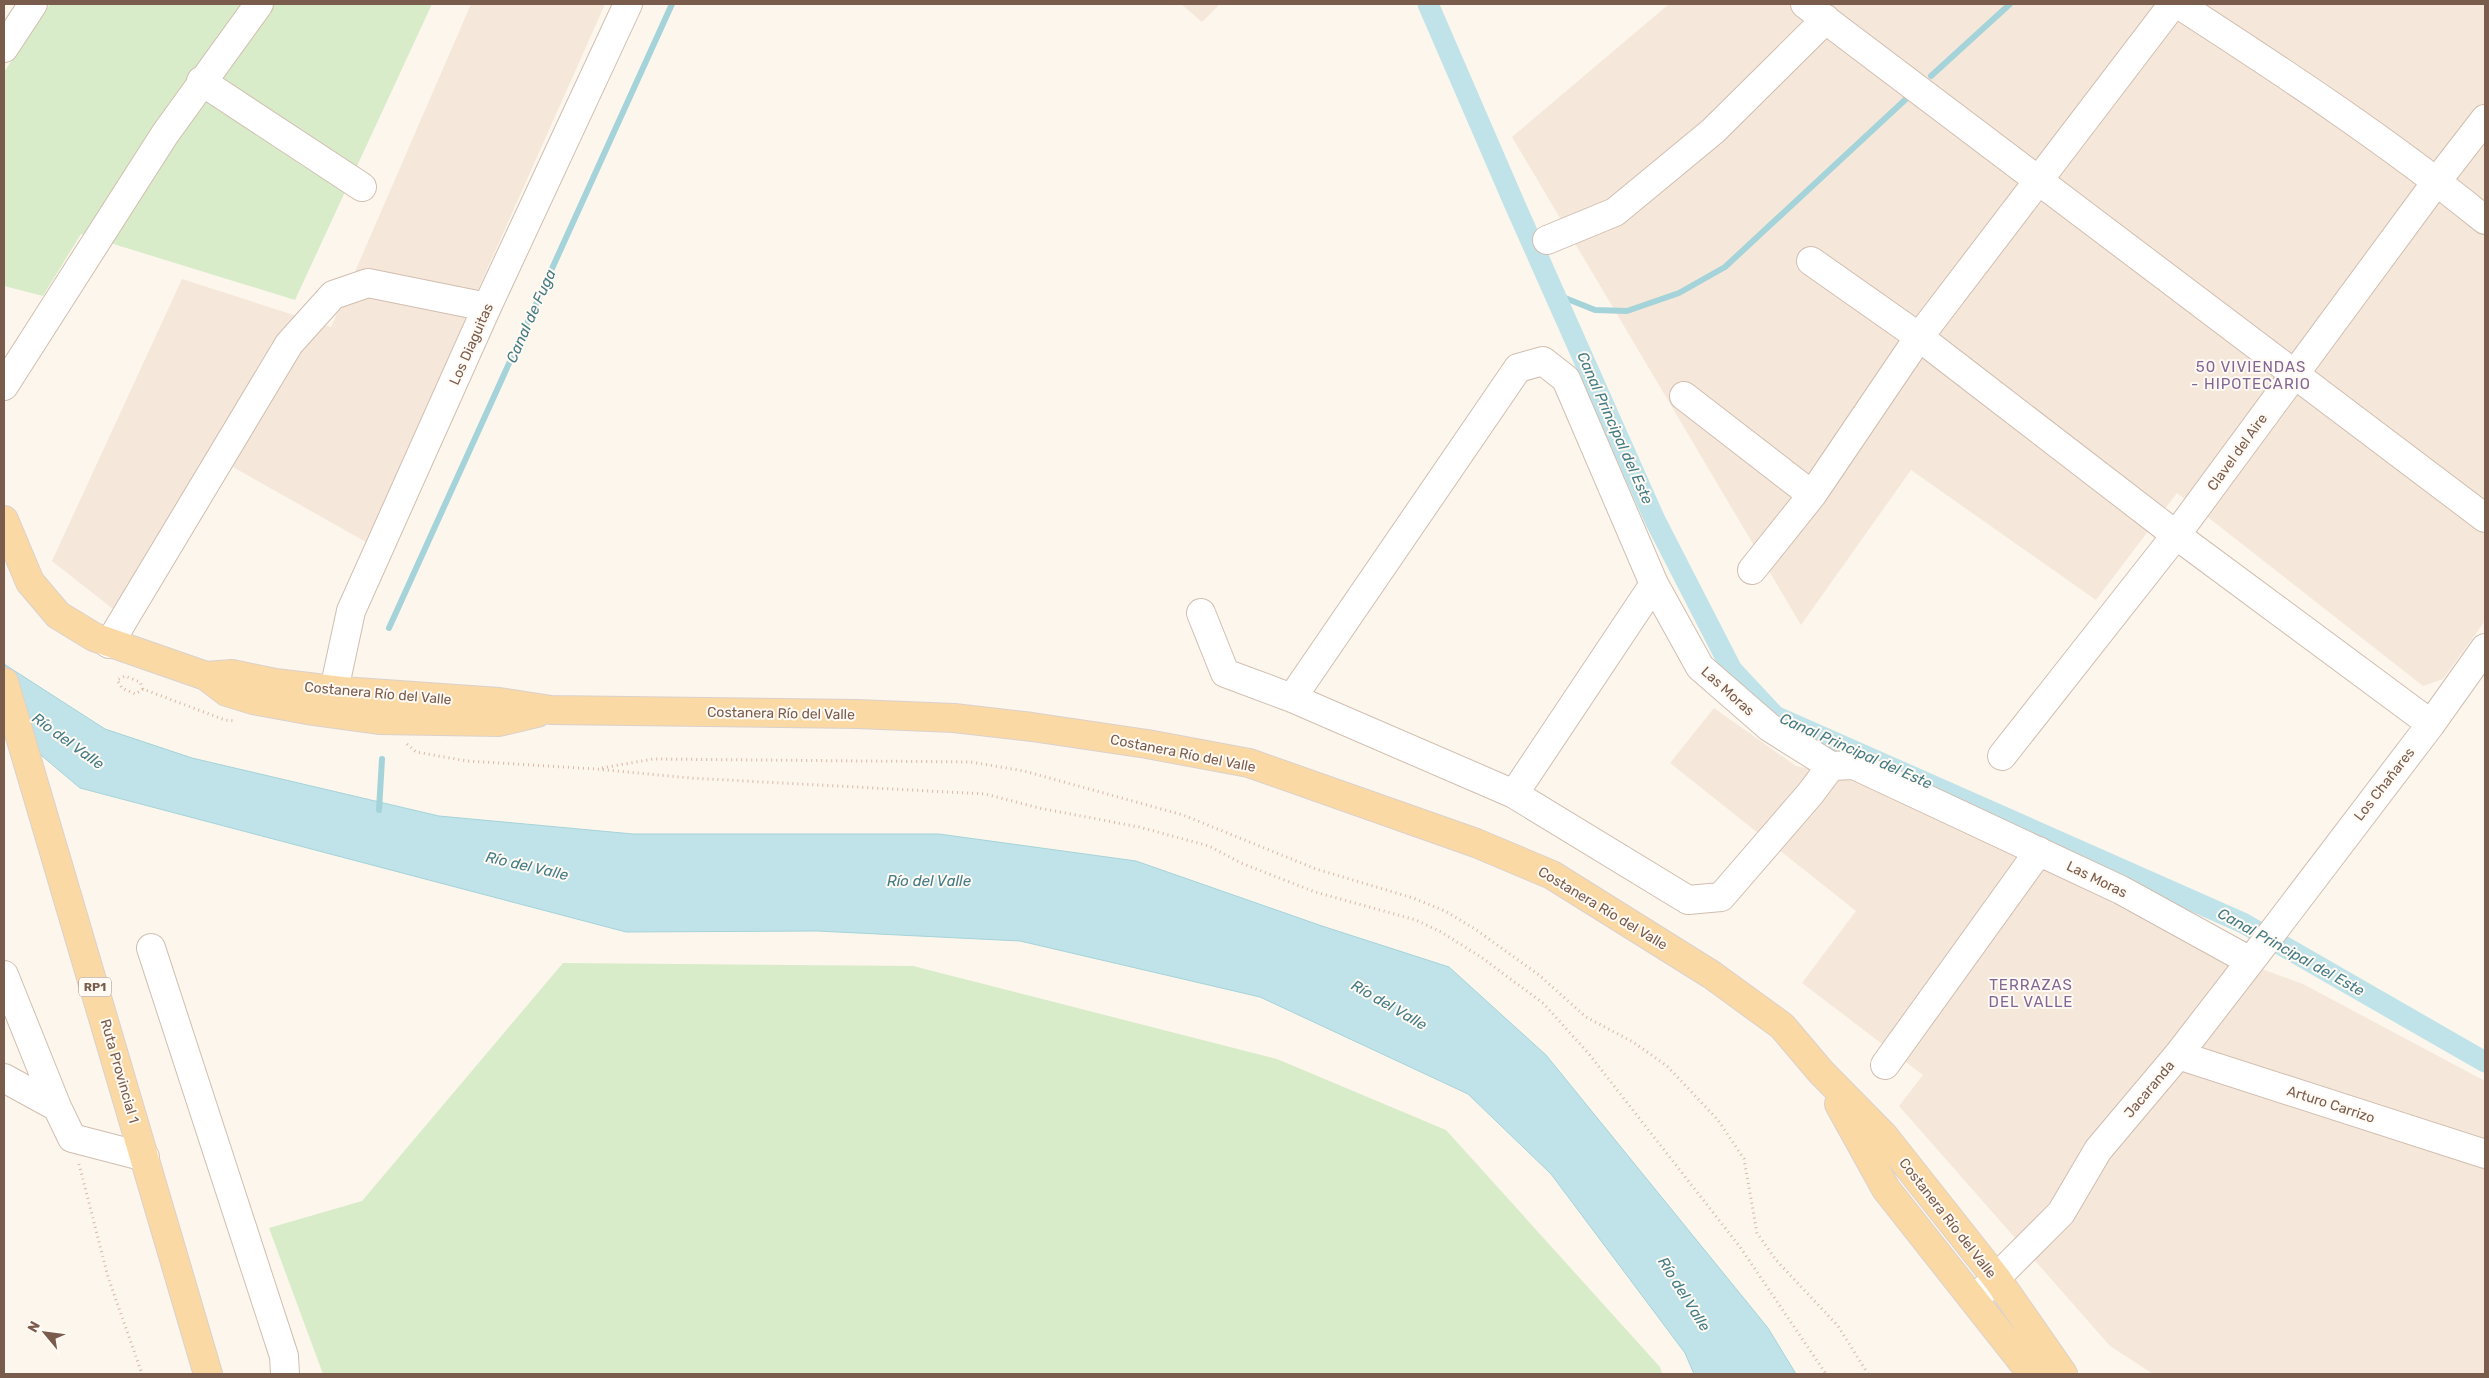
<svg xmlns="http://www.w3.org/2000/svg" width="2489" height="1378" font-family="Rubik,sans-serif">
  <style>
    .residential { fill: #f5e8da }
    .green { fill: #d8ecc9 }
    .water { fill: #bfe3e8; stroke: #a5d3da }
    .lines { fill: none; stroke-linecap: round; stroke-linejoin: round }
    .stream { stroke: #a5d3da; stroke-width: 6 }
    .canal { stroke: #bfe3e8; stroke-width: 21 }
    .minor-casing { stroke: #d1beb0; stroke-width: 30 }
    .major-casing { stroke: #dad1cd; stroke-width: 30 }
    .path { stroke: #d9b8a5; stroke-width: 3; stroke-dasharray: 1 4; stroke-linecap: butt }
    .minor { stroke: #fff; stroke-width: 28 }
    .major { stroke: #fbd9a5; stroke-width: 28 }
    .labels { text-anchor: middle; stroke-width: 4; stroke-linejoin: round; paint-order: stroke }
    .shield { fill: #fffaf3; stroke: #a28b7f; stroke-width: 1 }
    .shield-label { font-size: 12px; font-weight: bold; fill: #7a5c4d }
    .street-label { font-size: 14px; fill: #7a5c4d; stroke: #fffaf3 }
    .water-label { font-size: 15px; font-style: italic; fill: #437c86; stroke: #fffaf3 }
    .neighbourhood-label { font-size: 15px; letter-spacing: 1px; fill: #846695; stroke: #fffaf3 }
  </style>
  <rect width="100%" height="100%" fill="#fdf6ec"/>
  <path class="residential" d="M471 4H605L366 542 231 466 132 624 52 561 182 279 331 327Z
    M1181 4H1220L1202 22Z
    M1669 4H2485V621L2443 679 2423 686 2177 493 2096 600 1911 470 1801 625 1512 137Z
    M1714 708 1796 766 1857 778 2234 959 2303 984 2485 1081V1374H2153L2110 1346 1899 1106 1923 1075 1802 983 1856 911 1670 763Z"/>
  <path class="green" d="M50 4H432L295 300 81 234 43 296 4 286V72Z
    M563 963 913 966 1277 1059 1446 1130 1660 1367 1662 1374H323L269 1228 362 1201Z"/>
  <path class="water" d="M4 664 105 729 192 758 439 816 633 834H939L1136 861 1322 926 1449 967 1546 1055 1768 1328 1796 1374H1694L1685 1353 1551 1174 1468 1094 1260 997 1020 941 817 931 626 932 80 788 4 724Z"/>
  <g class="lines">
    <path class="stream" d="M1931 76 2010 4
      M1555 294 1595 310 1627 311 1679 293 1725 267 1906 99
      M389 628 672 4
      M379 810 382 759"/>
    <path class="canal" d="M1428 4 1515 205 1655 520 1732 670 1775 716 2243 923 2485 1062"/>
    <defs>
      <path id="minor" d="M1805 4 2485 518
        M2178 4C2283 72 2388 141 2485 220
        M4 48 33 4
        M201 81 362 187
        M1547 240 1615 212 1713 131 1826 19
        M1811 261 1919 337 2176 535 2431 724
        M4 386 165 134 259 4
        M1684 396 1812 495
        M1752 570 1812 495 1919 337 2173 4
        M1201 613 1225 673 1292 698 1514 794 1688 900 1721 897 1810 794 1831 766
        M109 644 289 344 333 295 368 283 487 307
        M334 690 351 611 487 307 628 4
        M1292 698 1518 368 1543 361 1566 379 1654 584 1700 667 1769 727 1831 766 1854 765 2121 890 2250 961
        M2002 756 2176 535 2437 181 2485 119
        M1514 794 1654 584
        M151 948 284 1356 285 1374
        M4 975 57 1107
        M2178 1055 2485 1154
        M1885 1065 2039 851
        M4 1078 57 1107 72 1138 145 1157
        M1974 1300 2061 1213 2098 1150 2178 1055 2256 954 2431 724 2485 648"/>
      <path id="major" d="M4 520 30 582 58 615 94 637 206 676 227 692 253 700 313 711 379 720 499 722 537 713
        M206 676 232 674 275 683 342 691 499 702 551 710 857 714 954 718 1032 727 1147 744 1249 763 1476 843 1552 875 1712 975 1782 1026 1821 1072 1884 1136 1997 1279 2063 1374
        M4 682 208 1374
        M1839 1104 1886 1189 2032 1374"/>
    </defs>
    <use href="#minor" class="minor-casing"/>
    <use href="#major" class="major-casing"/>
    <path class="path" d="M143 689 135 694 122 688 117 680 125 676 140 682 143 689 225 720 236 721
      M407 744 416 752 467 761 596 769 690 778 985 794 1039 808 1139 827 1209 846 1241 863 1315 892 1416 920 1441 932 1481 957 1544 1004 1589 1054 1740 1247 1826 1374
      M602 768 653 759 971 762 1024 771 1183 815 1316 869 1413 898 1445 911 1475 929 1539 975 1586 1017 1633 1042 1667 1066 1718 1120 1744 1159 1757 1233 1776 1260 1838 1326 1868 1374
      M79 1164 108 1277 142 1374"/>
    <use href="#minor" class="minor"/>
    <use href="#major" class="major"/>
  </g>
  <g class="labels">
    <rect class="shield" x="79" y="977.5" width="32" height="19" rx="4"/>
    <g class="shield-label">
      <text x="95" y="991">RP1</text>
    </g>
    <g class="street-label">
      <text transform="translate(471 344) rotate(-66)" y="5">Los Diaguitas</text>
      <text transform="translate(2237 452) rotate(-54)" y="5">Clavel del Aire</text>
      <text transform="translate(1728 691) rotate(42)" y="5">Las Moras</text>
      <text transform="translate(378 693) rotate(5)" y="5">Costanera Río del Valle</text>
      <text transform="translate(781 713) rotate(1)" y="5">Costanera Río del Valle</text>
      <text transform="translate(1183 753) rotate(11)" y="5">Costanera Río del Valle</text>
      <text transform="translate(2384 784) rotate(-52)" y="5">Los Chañares</text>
      <text transform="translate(2097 879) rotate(26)" y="5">Las Moras</text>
      <text transform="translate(1603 908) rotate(31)" y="5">Costanera Río del Valle</text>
      <text transform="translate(120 1071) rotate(74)" y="5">Ruta Provincial 1</text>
      <text transform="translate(2149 1089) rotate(-50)" y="5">Jacaranda</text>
      <text transform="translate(2331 1104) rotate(18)" y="5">Arturo Carrizo</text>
      <text transform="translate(1948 1218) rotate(52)" y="5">Costanera Río del Valle</text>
    </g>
    <g class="water-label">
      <text transform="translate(531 316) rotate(-66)" y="5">Canal de Fuga</text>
      <text transform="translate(1615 428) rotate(66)" y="5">Canal Principal del Este</text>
      <text transform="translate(68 741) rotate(36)" y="5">Río del Valle</text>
      <text transform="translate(1856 751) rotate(24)" y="5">Canal Principal del Este</text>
      <text transform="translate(527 866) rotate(13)" y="5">Río del Valle</text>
      <text x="929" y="886">Río del Valle</text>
      <text transform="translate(2291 952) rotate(29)" y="5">Canal Principal del Este</text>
      <text transform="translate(1389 1005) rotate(30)" y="5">Río del Valle</text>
      <text transform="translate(1684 1294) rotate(58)" y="5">Río del Valle</text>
    </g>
    <g class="neighbourhood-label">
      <text x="2251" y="372">50 VIVIENDAS<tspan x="2251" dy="17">- HIPOTECARIO</tspan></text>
      <text x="2031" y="990">TERRAZAS<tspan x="2031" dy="17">DEL VALLE</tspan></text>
    </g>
  </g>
  <rect width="2489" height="1378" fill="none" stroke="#7a5c4d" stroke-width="10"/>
  <g transform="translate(45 1333) rotate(299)" stroke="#fffaf3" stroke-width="4" paint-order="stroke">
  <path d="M0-4L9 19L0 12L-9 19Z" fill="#7a5c4d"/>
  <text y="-8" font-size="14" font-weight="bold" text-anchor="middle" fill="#7a5c4d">N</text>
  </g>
</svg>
